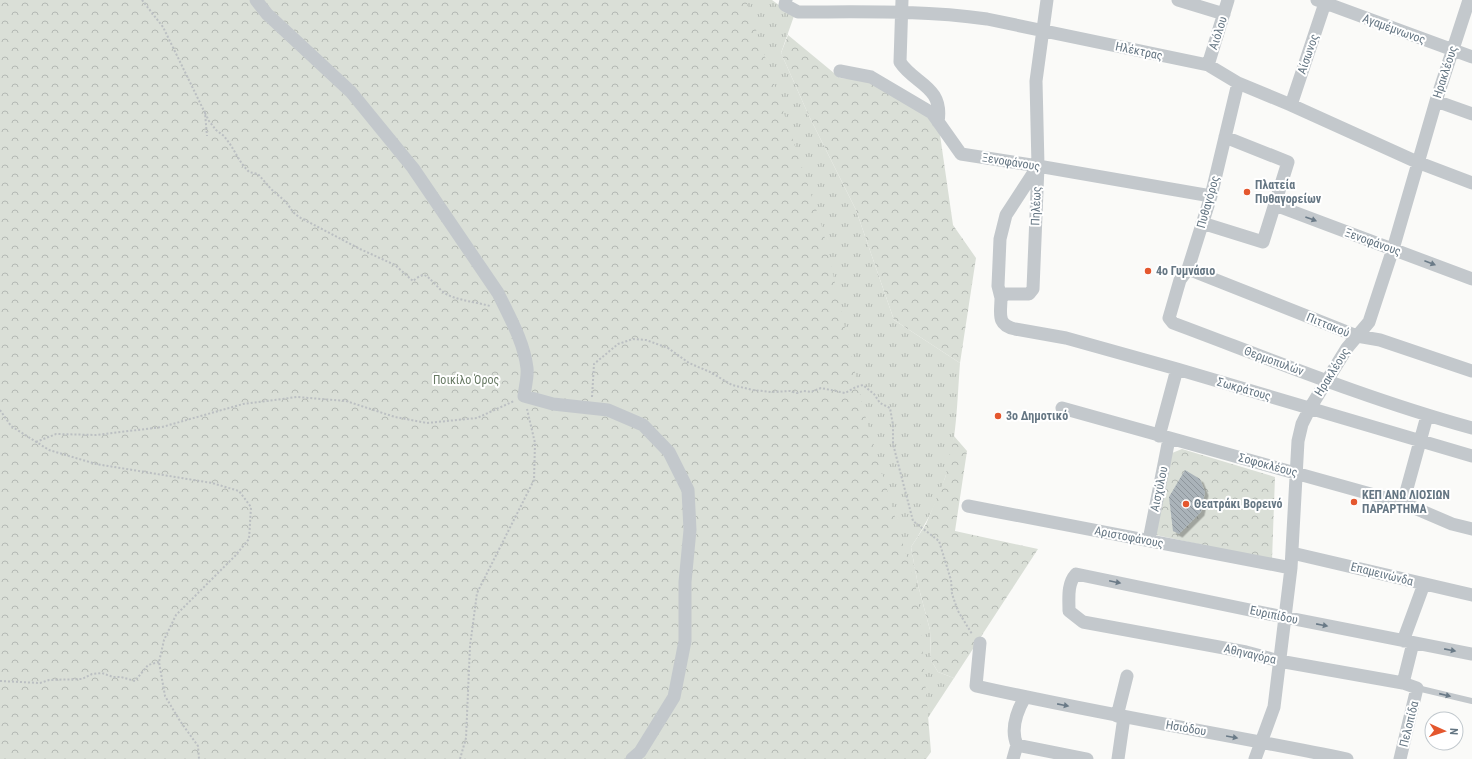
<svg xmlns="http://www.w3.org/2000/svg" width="1472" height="759" font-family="'Roboto Condensed',sans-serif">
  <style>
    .grass { fill: url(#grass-tufts) }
    .forest { fill: url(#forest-crowns) }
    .building { fill: url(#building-back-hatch); filter: url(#shadow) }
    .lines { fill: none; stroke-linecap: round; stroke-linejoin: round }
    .path { stroke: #bbbfc2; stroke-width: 2; stroke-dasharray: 2 2; stroke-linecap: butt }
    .lane { stroke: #c3c8cc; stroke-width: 6 }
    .street { stroke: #c3c8cc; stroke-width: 13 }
    .oneway { fill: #6a7a87 }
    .poi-dot { fill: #e4572e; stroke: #fff; stroke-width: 1.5 }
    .labels { text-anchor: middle; stroke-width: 4; stroke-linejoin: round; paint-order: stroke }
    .street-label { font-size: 12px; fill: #657683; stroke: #fff }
    .poi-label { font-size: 12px; font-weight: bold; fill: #657683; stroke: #fff; text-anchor: start }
    .park-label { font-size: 12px; fill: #687a64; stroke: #fff }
  </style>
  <defs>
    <pattern id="grass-tufts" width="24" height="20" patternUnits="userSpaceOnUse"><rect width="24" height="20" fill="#dadfd7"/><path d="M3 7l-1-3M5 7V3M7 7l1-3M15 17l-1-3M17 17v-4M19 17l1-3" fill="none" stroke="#b4b9b4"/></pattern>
    <pattern id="forest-crowns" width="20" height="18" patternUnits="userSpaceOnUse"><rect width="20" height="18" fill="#dadfd7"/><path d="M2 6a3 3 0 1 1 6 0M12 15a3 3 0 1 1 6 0" fill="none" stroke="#b4b9b4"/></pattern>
    <pattern id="building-back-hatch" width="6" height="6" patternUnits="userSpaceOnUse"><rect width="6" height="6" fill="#aab3b9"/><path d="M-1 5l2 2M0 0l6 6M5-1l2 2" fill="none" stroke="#8e969c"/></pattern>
    <filter id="shadow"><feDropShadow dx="3.5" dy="3.5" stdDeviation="0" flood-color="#0004"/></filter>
  </defs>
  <rect width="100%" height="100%" fill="#fafaf8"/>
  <path class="grass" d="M571 0H772L794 16 781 53 809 116 856 210 894 320 960 363C957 401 957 442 945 478 937 503 925 526 911 547L918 585 930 630 931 660 938 672 954 678 901 759Z"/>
  <path class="forest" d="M0 0H746L823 230 863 408 918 595 931 752 926 759H0Z
    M788 35 840 78 866 80 929 116 939 128 953 225 976 258 960 363 894 320 856 210 809 116 781 53Z
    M954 436 967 451 955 531 1038 549 954 678 938 672 931 660 930 630 918 585 911 547 926 524 945 478Z
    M1182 449 1275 477 1272 560 1156 535 1172 453Z"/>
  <path class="building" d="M1185 470 1200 479 1205 492 1201 512 1179 534 1173 531 1169 497Z"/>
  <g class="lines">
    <path class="path" d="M142 0 163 27 205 113 207 136
      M205 113 209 121 216 130 224 136 230 144 242 164 249 172 258 174 271 189 286 202 293 212 299 217 360 249 395 265 413 281C416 279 420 275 424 275 430 276 439 291 448 295 461 301 476 302 490 306
      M592 397 594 364 618 344 633 339 646 340 668 348 689 363 710 372 732 385 753 390 771 392 790 391 797 393 803 391 811 392 821 388 845 393 856 387 863 385 874 394 880 403 890 408 893 425V444L913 521 939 541 951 580 952 594 958 611 972 634
      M0 410 11 426 49 450 96 464 212 483 239 491 251 507 249 539 235 556 176 615 164 640 159 662 165 696 180 721 198 746 199 759
      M36 442 56 434 96 435 162 427 243 404 297 397 346 401 395 417 427 423 477 418 514 401
      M0 681 40 683 49 680 82 679 92 674 102 673 113 677H121L135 681 148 665 159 662
      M460 759 466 738 470 646 477 593 534 480 535 443 527 409"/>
    <path class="lane" d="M1417 688 1472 701"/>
    <path class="street" d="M256 0 267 14 351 92 413 168 498 293C509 316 524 342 527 368 528 377 525 387 524 396L553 404 608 410 643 425 669 452 688 490 690 530 685 582V641L674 697 640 752 632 759
      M786 0 785 5 798 12C861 12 924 10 987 19L1208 65 1238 83 1291 105 1417 162 1472 183
      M902 0 900 62C914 84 944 86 938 122
      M1047 0 1036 81 1038 166 1033 289 1029 294H1006L1001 298C1001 313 996 325 1015 329L1066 338 1177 369 1472 456
      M1178 0 1224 14
      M1317 0 1472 57
      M1208 65 1228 0
      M840 71 871 77 932 113 961 154 1038 166 1211 196
      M1238 83 1211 196 1188 269 1180 280 1169 318 1173 323C1272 360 1370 400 1472 428
      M1436 101 1472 114
      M1291 105 1325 3
      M1275 205 1472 279
      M1202 223 1263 242 1288 162 1225 137
      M1188 269 1357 336 1380 340 1472 371
      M1001 298 998 286 1000 239 1006 215 1038 166
      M1062 408 1403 503 1452 524 1472 529
      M1159 436 1177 369
      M1403 503 1427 416
      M968 506 1291 568
      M1149 540 1169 439
      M1292 553 1472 595
      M1403 641 1424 584
      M980 643 976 686C1099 714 1224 734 1347 759
      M1403 683 1413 643
      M1117 716 1127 676
      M1017 745 1087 759
      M1017 745C1010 729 1017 711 1025 697
      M1013 759 1017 745
      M1118 759 1124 717
      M1255 759 1274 707 1291 568 1298 441 1302 424 1310 408 1347 348 1369 322 1393 249 1436 101 1469 0
      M1400 759 1417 688 1403 683 1279 661 1246 652 1083 622 1069 611C1069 598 1067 584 1076 574L1284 617 1472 654"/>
  </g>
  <defs><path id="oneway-solid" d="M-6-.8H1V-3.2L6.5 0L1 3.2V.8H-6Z"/></defs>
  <g class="oneway">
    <use href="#oneway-solid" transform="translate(1311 219) rotate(20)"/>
    <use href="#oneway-solid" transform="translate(1430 263) rotate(21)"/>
    <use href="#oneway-solid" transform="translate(1115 582) rotate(12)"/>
    <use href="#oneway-solid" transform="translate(1322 625) rotate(11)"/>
    <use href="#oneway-solid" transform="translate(1450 650) rotate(11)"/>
    <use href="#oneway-solid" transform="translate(1445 695) rotate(13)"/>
    <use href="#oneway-solid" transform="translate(1063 705) rotate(11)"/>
    <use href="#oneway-solid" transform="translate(1232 737) rotate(10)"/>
  </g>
  <g class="poi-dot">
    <circle cx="1247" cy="192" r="4"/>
    <circle cx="1148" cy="271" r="4"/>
    <circle cx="998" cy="416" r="4"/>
    <circle cx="1354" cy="502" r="4"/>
    <circle cx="1186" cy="504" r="4"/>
  </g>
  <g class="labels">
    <g class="street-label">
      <text transform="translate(1394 29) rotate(20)" y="4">Αγαμέμνωνος</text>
      <text transform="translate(1218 33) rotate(-72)" y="4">Αιόλου</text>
      <text transform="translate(1139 51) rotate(12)" y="4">Ηλέκτρας</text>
      <text transform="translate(1308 54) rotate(-71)" y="4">Αίσωνος</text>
      <text transform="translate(1445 72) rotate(-72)" y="4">Ηρακλέους</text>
      <text transform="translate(1011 162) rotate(9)" y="4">Ξενοφάνους</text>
      <text transform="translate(1208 202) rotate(-74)" y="4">Πυθαγόρος</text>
      <text transform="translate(1036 206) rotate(-88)" y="4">Πηλέως</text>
      <text transform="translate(1373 242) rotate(20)" y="4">Ξενοφάνους</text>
      <text transform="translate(1328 325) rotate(22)" y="4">Πιττακού</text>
      <text transform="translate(1274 361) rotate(20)" y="4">Θερμοπυλών</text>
      <text transform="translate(1332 372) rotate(-58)" y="4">Ηρακλέους</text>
      <text transform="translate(1244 389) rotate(16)" y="4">Σωκράτους</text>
      <text transform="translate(1268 465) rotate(15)" y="4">Σοφοκλέους</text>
      <text transform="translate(1159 489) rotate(-78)" y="4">Αισχύλου</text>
      <text transform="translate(1129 537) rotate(11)" y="4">Αριστοφάνους</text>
      <text transform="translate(1382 574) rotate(14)" y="4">Επαμεινώνδα</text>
      <text transform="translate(1274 615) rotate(12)" y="4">Ευριπίδου</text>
      <text transform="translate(1250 654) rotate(13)" y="4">Αθηναγόρα</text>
      <text transform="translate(1409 724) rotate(-76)" y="4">Πελοπίδα</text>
      <text transform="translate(1186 728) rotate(10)" y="4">Ησιόδου</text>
    </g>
    <g class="poi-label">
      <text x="1255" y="189">Πλατεία<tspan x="1255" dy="14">Πυθαγορείων</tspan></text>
      <text x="1156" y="275">4ο Γυμνάσιο</text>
      <text x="1006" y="420">3ο Δημοτικό</text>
      <text x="1362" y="499">ΚΕΠ ΑΝΩ ΛΙΟΣΙΩΝ<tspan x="1362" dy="14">ΠΑΡΑΡΤΗΜΑ</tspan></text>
      <text x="1194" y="508">Θεατράκι Βορεινό</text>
    </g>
    <g class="park-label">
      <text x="466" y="384">Ποικίλο Όρος</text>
    </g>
  </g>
  <g transform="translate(1444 731) rotate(93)"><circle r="19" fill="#ffffff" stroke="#c1c8cd"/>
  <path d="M0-3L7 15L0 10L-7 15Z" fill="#e4572e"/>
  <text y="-6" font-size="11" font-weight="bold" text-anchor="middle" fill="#657683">N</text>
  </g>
</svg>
